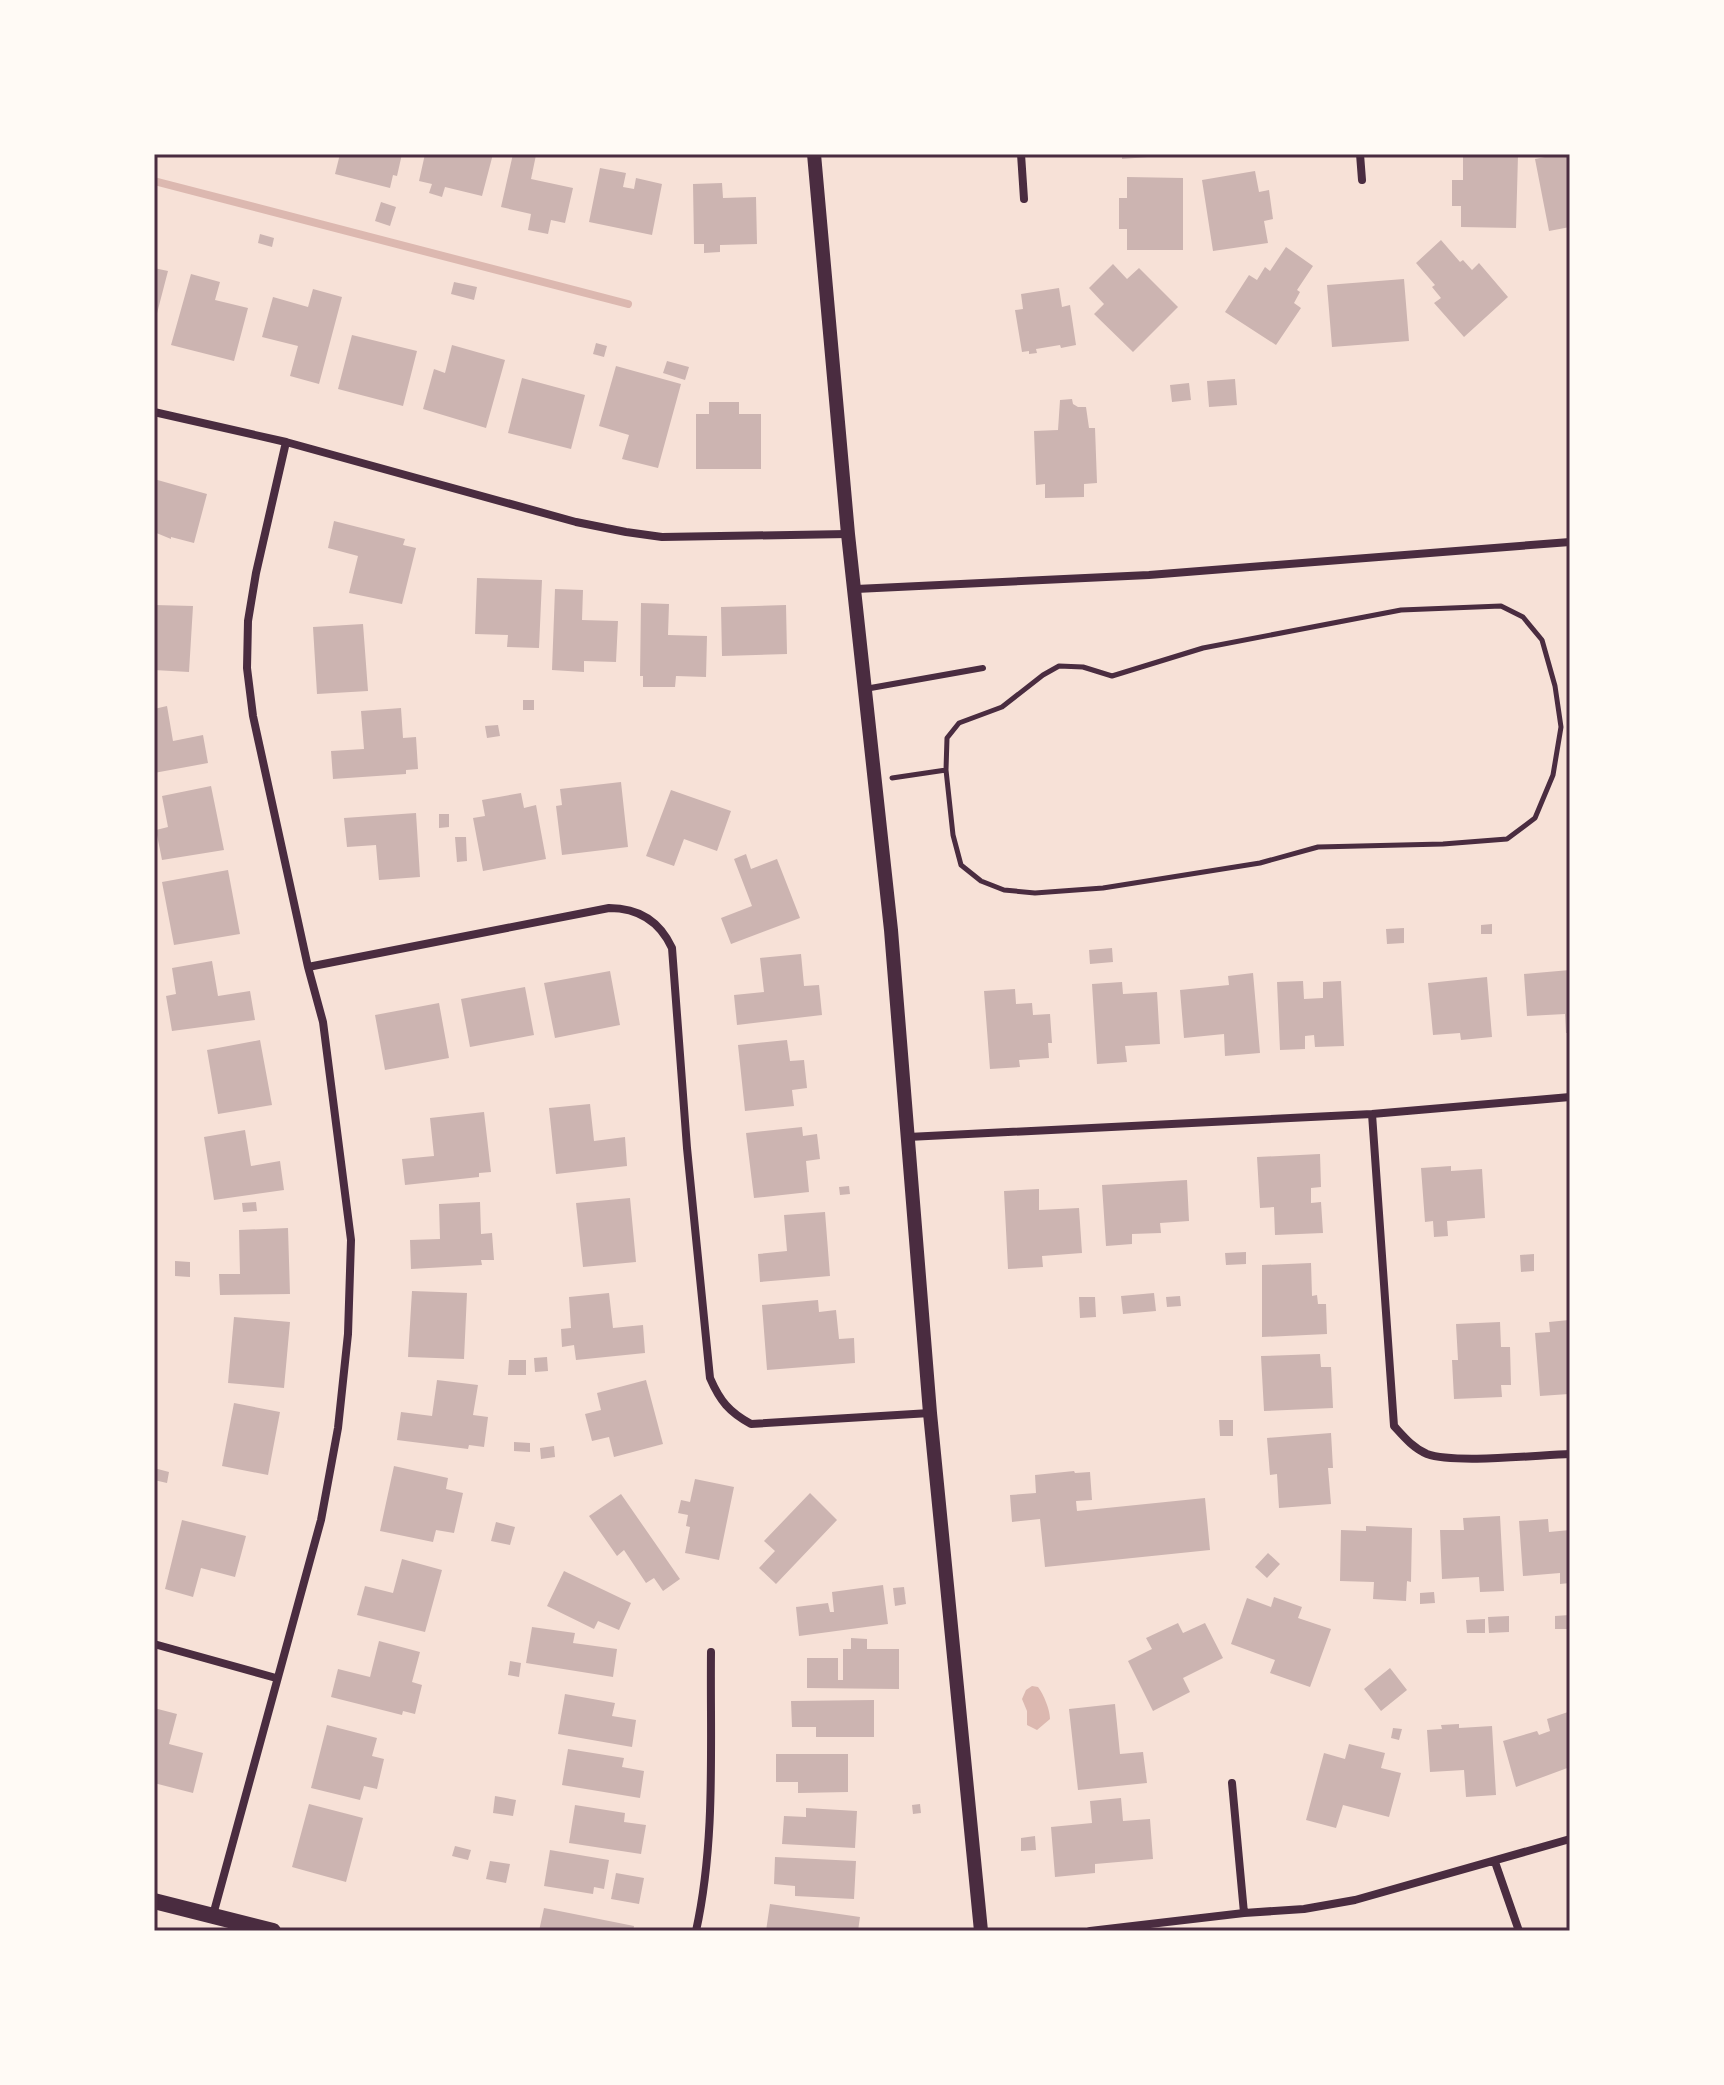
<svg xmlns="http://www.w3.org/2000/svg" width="1724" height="2085" font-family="Cabin,sans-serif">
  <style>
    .water { fill: #dcb8b0 }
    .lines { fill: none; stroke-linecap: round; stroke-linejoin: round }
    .stream { stroke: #dcb8b0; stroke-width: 8 }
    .building { fill: #ccb4b1 }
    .path { stroke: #4a2c40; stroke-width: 5 }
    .service { stroke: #4a2c40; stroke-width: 6 }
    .minor { stroke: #4a2c40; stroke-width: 8 }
    .tertiary { stroke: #4a2c40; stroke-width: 14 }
    .secondary { stroke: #4a2c40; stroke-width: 16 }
    .neatline { fill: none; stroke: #4a2c40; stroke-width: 3 }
  </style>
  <rect width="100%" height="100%" fill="#f7e1d7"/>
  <path class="water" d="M1032 1686 1038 1687C1044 1695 1050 1710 1050 1719L1037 1730 1027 1725V1711L1022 1699 1026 1690Z"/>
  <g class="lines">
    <path class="stream" d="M154 181 628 304"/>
  </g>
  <path class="building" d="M340 154H402L397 176 393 175 390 188 335 174Z
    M425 154H493L482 196 445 187 442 197 429 193 432 184 419 181Z
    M513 154 536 155 531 179 573 188 565 223 551 220 548 234 528 230 531 214 501 207Z
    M1122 154H1160L1161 156 1122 159Z
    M1463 154 1518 155 1516 228 1461 227V206H1452V180H1463Z
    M1560 154H1570V227L1549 231 1535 159Z
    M600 168 626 173 623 187 634 189 636 178 662 184 652 235 589 222Z
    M1255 171 1259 192 1269 190 1273 219 1264 221 1268 243 1213 251 1202 180Z
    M1127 177 1183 178V250H1127V229H1119V198H1127Z
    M722 183 723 198 756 197 757 244 720 245V252L704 253V244H694L693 184Z
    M381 202 396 207 390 226 375 221Z
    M260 234 274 238 272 247 258 243Z
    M1441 240 1460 262 1463 260 1472 270 1479 263 1508 297 1464 337 1434 303 1441 298 1432 287 1435 285 1416 263Z
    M1286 247 1313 266 1297 290 1300 292 1294 303 1301 308 1276 345 1225 312 1249 275 1257 280 1265 267 1270 271Z
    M1113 264 1127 279 1139 268 1178 307 1133 352 1094 314 1104 304 1089 288Z
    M154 268 168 271 155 321H154Z
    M191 274 220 282 215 300 248 308 234 361 171 345Z
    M1404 279 1409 341 1332 347 1327 285Z
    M454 282 477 287 474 300 451 294Z
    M1059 288 1062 307 1070 305 1076 345 1061 348 1060 345 1036 349 1037 353 1029 354V351L1022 352 1015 310 1023 309 1021 294Z
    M313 289 342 297 319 384 290 376 298 346 262 337 273 297 308 307Z
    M352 335 417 351 403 406 338 389Z
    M596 343 607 346 604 357 593 354Z
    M452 345 505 360 486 428 423 409 434 369 445 373Z
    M667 361 689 367 685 380 663 373Z
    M616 366 681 384 658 468 622 459 629 435 599 426Z
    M522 378 585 395 571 449 508 433Z
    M1235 379 1237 405 1209 407 1207 381Z
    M1189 383 1191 400 1172 402 1170 385Z
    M1072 399 1073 404 1078 407H1086L1089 428H1095L1097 483 1084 484V497L1045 498V484L1036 485 1034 431 1058 430 1060 400Z
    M709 402H739V414H761V469H696V414H709Z
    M154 479 207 494 194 543 171 537V539L154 532Z
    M334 521 405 539 403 545 416 548 402 604 349 593 358 556 328 548Z
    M477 578 542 580 539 648 507 647 508 635 475 634Z
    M555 589 583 590 582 620 618 621 616 662 584 661V672L552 670Z
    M641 603 669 604 668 635 707 636 706 677 676 676 675 687H643V676H640Z
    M154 605 193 606 189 672 154 670Z
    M786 605 787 654 722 656 721 607Z
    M363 624 368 691 317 694 313 627Z
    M523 700H534V710H523Z
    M167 706 173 741 203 735 208 763 154 773V709Z
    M401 708 403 738 416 737 418 769 406 770V774L333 779 331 751 364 749 361 711Z
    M498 725 500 736 487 738 485 726Z
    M621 782 628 847 562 855 556 806 562 805 560 789Z
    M211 786 224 850 162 860 156 830 168 827 162 796Z
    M671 790 731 811 717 851 684 839 674 866 646 856Z
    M521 793 524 808 536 805 546 859 483 871 473 818 485 816 482 800Z
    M416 813 420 877 379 880 376 845 347 847 344 818Z
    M439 814H449V827L439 828Z
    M455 837H466L467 861 457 862Z
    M746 854 751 869 777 859 800 918 731 944 721 918 752 906 734 859Z
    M228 870 240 934 174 945 162 882Z
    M1492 924V934H1481V925Z
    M1404 928V943L1387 944 1386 929Z
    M1112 948 1113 962 1090 964 1089 950Z
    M801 954 804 986 819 985 822 1015 737 1025 734 995 764 992 760 958Z
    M212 961 218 996 250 991 255 1020 172 1031 166 996 176 994 172 968Z
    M1570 970V1033H1566L1565 1014 1527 1016 1524 974Z
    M610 971 620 1025 555 1038 544 983Z
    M1253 973 1260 1053 1225 1056 1224 1034 1184 1038 1180 990 1229 985 1228 976Z
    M1487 977 1492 1037 1461 1040 1460 1033 1433 1035 1428 983Z
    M1303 981 1304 999 1323 998V982L1341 981 1344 1046 1315 1047 1314 1035 1305 1036V1049L1280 1050 1277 982Z
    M1122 982 1123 994 1157 992 1160 1044 1125 1046 1127 1062 1097 1064 1092 984Z
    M525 987 534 1035 470 1047 461 999Z
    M1015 989 1016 1004 1032 1003 1033 1015 1050 1014 1052 1043H1048L1049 1058 1019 1060 1020 1067 990 1069 984 991Z
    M439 1003 449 1058 385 1070 375 1015Z
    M260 1040 272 1105 218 1114 207 1050Z
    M787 1040 790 1061 804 1060 807 1088 792 1090 794 1106 745 1111 738 1045Z
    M590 1104 594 1141 625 1137 627 1166 556 1174 549 1108Z
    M484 1112 491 1172 479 1173V1177L405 1185 402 1159 434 1156 430 1118Z
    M802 1127 803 1136 817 1134 820 1159 806 1161 809 1192 754 1198 746 1133Z
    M245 1130 251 1166 280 1161 284 1190 214 1200 204 1137Z
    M1320 1154 1321 1187 1311 1188V1203L1321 1202 1323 1233 1275 1235 1274 1207 1260 1208 1257 1157Z
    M1451 1166V1171L1482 1169 1485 1218 1447 1221 1448 1236 1434 1237 1433 1221 1425 1222 1421 1168Z
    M1187 1180 1189 1221 1160 1223 1161 1233 1132 1234V1244L1106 1246 1102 1185Z
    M849 1186 850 1194 840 1195 839 1187Z
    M1039 1189V1210L1079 1208 1082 1253 1042 1256 1043 1267 1008 1269 1004 1191Z
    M630 1198 636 1262 583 1267 576 1203Z
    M256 1202 257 1211 243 1212 242 1203Z
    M480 1202 481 1234 492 1233 494 1260H481L482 1265 411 1269 410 1240 440 1239 439 1204Z
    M825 1212 830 1276 760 1282 758 1254 787 1251 784 1215Z
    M288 1228 290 1294 220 1295 219 1274H240L239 1230Z
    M1246 1252V1264L1226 1265 1225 1253Z
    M1534 1254V1271L1521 1272 1520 1255Z
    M175 1261 190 1262V1277L175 1276Z
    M1311 1263 1312 1296 1317 1295 1318 1304H1326L1327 1334 1262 1337V1265Z
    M412 1291 467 1293 464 1359 408 1357Z
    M609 1293 613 1328 643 1325 645 1353 576 1360 574 1345 562 1347 561 1329 571 1328 569 1297Z
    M1154 1293 1156 1311 1123 1314 1121 1296Z
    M1180 1296 1181 1306 1167 1307 1166 1297Z
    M1079 1297H1095L1096 1317 1080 1318Z
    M818 1300 819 1312 836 1310 839 1339 854 1338 855 1363 767 1370 762 1305Z
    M234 1317 290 1322 284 1388 228 1383Z
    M1569 1320V1394L1540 1396 1535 1333 1550 1332 1549 1322Z
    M1500 1322 1501 1347H1510L1511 1385H1501L1502 1397 1454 1399 1452 1360H1458L1456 1324Z
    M1320 1354 1321 1367H1331L1333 1408 1264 1411 1261 1356Z
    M547 1357 548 1371 535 1372 534 1358Z
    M509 1360H526V1375H508Z
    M437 1380 478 1385 473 1415 488 1417 484 1447 469 1445 468 1449 397 1440 401 1412 432 1416Z
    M646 1380 663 1444 614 1457 609 1437 592 1441 585 1414 601 1410 597 1393Z
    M234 1403 280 1412 268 1475 222 1466Z
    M1219 1420H1233V1436H1220Z
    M1331 1433 1333 1468H1328L1331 1504 1279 1508 1277 1474 1270 1475 1267 1438Z
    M514 1442 530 1443V1452L514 1451Z
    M554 1446 555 1457 541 1459 540 1448Z
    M394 1466 448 1478 446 1489 463 1493 454 1533 436 1530 433 1542 380 1531Z
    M154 1468 169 1472 167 1483 154 1480Z
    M1074 1471 1075 1473 1090 1472 1092 1500 1076 1501 1077 1511 1205 1498 1210 1550 1045 1567 1040 1519 1012 1522 1010 1495 1036 1493 1035 1475Z
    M695 1479 734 1487 719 1560 685 1553 690 1527 686 1526 688 1515 678 1513 681 1500 690 1502Z
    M810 1493 837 1520 776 1584 759 1568 775 1551 764 1541Z
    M621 1494 680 1579 663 1591 654 1578 646 1583 624 1550 617 1556 589 1516Z
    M1500 1516 1504 1591 1480 1592 1479 1577 1442 1579 1440 1530H1464L1463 1518Z
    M1548 1519 1549 1532 1570 1530V1583L1560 1584V1573L1523 1576 1519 1521Z
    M182 1520 246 1536 235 1577 201 1568 193 1597 165 1589Z
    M496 1522 515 1527 510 1545 491 1541Z
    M1366 1526 1412 1528 1411 1582 1407 1581 1406 1601 1373 1599 1374 1582 1340 1581 1341 1530 1366 1531Z
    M1268 1553 1280 1564 1267 1578 1255 1567Z
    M402 1559 442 1570 425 1632 357 1615 365 1586 393 1593Z
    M564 1571 631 1603 619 1630 598 1621 594 1629 547 1606Z
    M883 1585 888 1624 799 1636 796 1607 828 1603 830 1612H834L832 1592Z
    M904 1587 906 1604 895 1606 893 1588Z
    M1434 1592 1435 1603 1420 1604V1593Z
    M1274 1597 1302 1607 1298 1618 1331 1629 1310 1687 1270 1673 1275 1660 1231 1644 1247 1598 1271 1607Z
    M1570 1615V1629H1555V1616Z
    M1509 1616V1632L1489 1633 1488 1617Z
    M1485 1619V1633H1467L1466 1620Z
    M1178 1623 1183 1633 1205 1623 1223 1658 1183 1678 1190 1692 1153 1711 1128 1661 1152 1649 1146 1638Z
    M532 1627 575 1633 573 1643 617 1649 613 1677 526 1663Z
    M851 1638 867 1639V1649H899V1689L807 1688V1658H838V1680H843V1649H851Z
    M379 1641 420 1652 412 1682 422 1685 415 1714 403 1711 402 1715 331 1697 338 1669 370 1677Z
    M510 1661 521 1663 519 1677 508 1675Z
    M1390 1668 1407 1690 1381 1711 1364 1689Z
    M565 1694 615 1703 612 1716 636 1720 632 1747 558 1734Z
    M874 1700V1737H816V1727H792L791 1701Z
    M1115 1704 1120 1754 1143 1752 1147 1783 1078 1790 1069 1709Z
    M154 1708 177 1714 169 1744 203 1753 193 1793 154 1783Z
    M1568 1712 1570 1767 1516 1787 1503 1741 1537 1731 1539 1735 1550 1731 1547 1719Z
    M1459 1724V1728L1492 1726 1496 1795 1466 1797 1464 1770 1430 1772 1427 1730 1442 1729 1441 1725Z
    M327 1725 377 1738 372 1756 384 1759 377 1789 364 1786 360 1800 311 1788Z
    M1393 1728 1402 1729 1399 1740 1391 1738Z
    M1349 1744 1385 1753 1381 1768 1401 1773 1389 1817 1343 1805 1336 1828 1306 1820 1324 1753 1345 1759Z
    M568 1749 624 1758 622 1767 644 1771 640 1798 562 1785Z
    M776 1754H848V1792L798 1793V1782H776Z
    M495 1796 516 1800 513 1816 493 1813Z
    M1121 1798 1123 1821 1150 1819 1153 1859 1095 1864V1873L1055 1877 1051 1827 1092 1823 1090 1801Z
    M309 1804 363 1818 346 1882 292 1867Z
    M920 1804 921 1813 913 1814 912 1805Z
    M575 1805 625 1813 624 1822 646 1825 641 1854 569 1843Z
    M806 1808 857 1811 855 1848 782 1844 784 1816 806 1817Z
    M1035 1836 1036 1850 1021 1851V1838Z
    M455 1846 471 1850 468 1860 452 1856Z
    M550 1850 609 1860 604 1889 594 1887 593 1894 544 1886Z
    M775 1857 856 1861 854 1899 795 1896V1886L774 1884Z
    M490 1861 510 1864 506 1883 486 1879Z
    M616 1873 644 1878 639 1904 611 1899Z
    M770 1904 860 1917 858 1931H766Z
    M544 1908 634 1926 633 1931H539Z"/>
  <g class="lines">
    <path class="path" d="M1501 606 1523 617 1542 640 1555 686 1561 727 1553 775 1535 818 1507 839 1443 844 1318 847 1260 863 1103 888 1035 893 1004 890 981 881 961 865 953 835 946 770 947 738 959 723 1002 707 1043 675 1059 666 1083 667 1112 676 1203 648 1401 610Z
      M892 778 946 770"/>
    <path class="service" d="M865 689 983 668"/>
    <path class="minor" d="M1021 154 1024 199
      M1360 154 1362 180
      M154 412 286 442 576 522 626 532 662 537 848 534
      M856 589 1149 575 1570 542
      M308 967 609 908C639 908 660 922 672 948L687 1148 710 1378C720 1401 729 1412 751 1424L930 1413
      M1372 1114 1394 1426C1404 1437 1413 1448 1427 1454 1455 1464 1537 1455 1570 1454
      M908 1137 1372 1114 1570 1097
      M154 1644 276 1678
      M1232 1783 1244 1913
      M1495 1862 1519 1931
      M213 1915 321 1520 338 1428 348 1334 351 1240 323 1022 308 967 253 716 247 668 248 621 256 573 286 442
      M696 1931C716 1840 710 1745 711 1652
      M1090 1931 1244 1913 1304 1909 1355 1900 1570 1839"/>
    <path class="tertiary" d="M814 154 848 534 891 930 930 1413 981 1931"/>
    <path class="secondary" d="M154 1901 273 1931"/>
  </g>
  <rect width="1724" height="2085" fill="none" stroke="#fffaf5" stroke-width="312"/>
  <rect x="156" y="156" width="1412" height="1773" class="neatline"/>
</svg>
